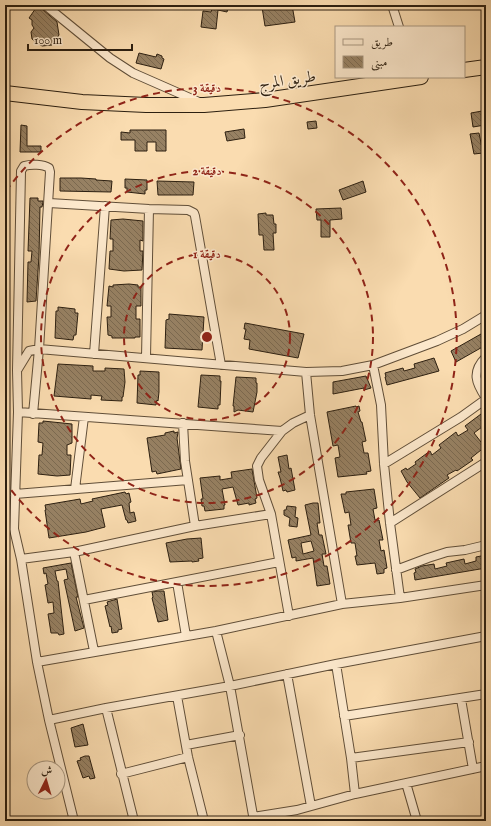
<svg xmlns="http://www.w3.org/2000/svg" width="491" height="826" font-family="'IM FELL English',Amiri,serif">
  <style>
    .building { fill: url(#building-back-hatch); stroke: #2c1f10; fill-rule: evenodd }
    .lines { fill: none; stroke-linecap: round; stroke-linejoin: round }
    .street-casing { stroke: #604e38; stroke-width: 10 }
    .highway-casing { stroke: #2c1f10; stroke-width: 16 }
    .street { stroke: #fce8cc; stroke-width: 8 }
    .highway { stroke: #fadcb0; stroke-width: 14 }
    .ring { fill: none; stroke: #8f2418; stroke-width: 2; stroke-dasharray: 7 5 }
    .labels { text-anchor: middle; stroke-width: 3; stroke-linejoin: round; paint-order: stroke }
    .street-label { font-size: 16px; fill: #2c1f10; stroke: #fce8cc }
    .centre { fill: #8f2418; stroke: #fce8cc; stroke-width: 2 }
    .ring-label { font-size: 12px; text-anchor: middle; font-weight: bold; fill: #8f2418; stroke: #fce8cc; stroke-width: 3; stroke-linejoin: round; paint-order: stroke }
  </style>
  <defs>
    <pattern id="building-back-hatch" width="6" height="6" patternUnits="userSpaceOnUse"><rect width="6" height="6" fill="#978163"/><path d="M-1 5l2 2M0 0l6 6M5-1l2 2" fill="none" stroke="#7b6950"/></pattern>
  </defs>
  <rect width="100%" height="100%" fill="#fadcb0"/>
  <filter id="stains"><feTurbulence type="fractalNoise" baseFrequency=".005" numOctaves="4"/><feColorMatrix values="0 0 0 0 .2 0 0 0 0 .09 0 0 0 0 .02 0 0 0 .5 -.17"/></filter>
  <radialGradient id="worn" r=".72"><stop offset=".6" stop-color="#630" stop-opacity="0"/><stop offset="1" stop-color="#630" stop-opacity=".3"/></radialGradient>
  <path class="building" d="M38 5 42 9 57 22 59 35 52 45 42 46 32 39 31 32 34 28 32 25V20L29 18Z
    M206 5H229L227 12 218 10 216 29 201 27 203 11 211 12 212 9 206 8Z
    M275 5H292L295 22 265 26 262 7Z
    M139 53 156 57 157 54 162 56V58L164 59 161 69 136 63Z
    M482 111 485 125 473 127 471 113Z
    M316 121 317 128 308 129 307 122Z
    M21 125 27 126V146H41V152H20Z
    M244 129 245 138 227 141 225 132Z
    M130 130H166V151H156V142H147V151H135V140H121V132L130 133Z
    M479 133 483 153 474 154 470 134Z
    M60 178H81L96 179V180L112 181 111 192 60 191Z
    M125 179 147 180V190H145V194L127 192V188H125Z
    M157 181 194 182 193 195H158Z
    M363 181 366 192 343 200 339 190Z
    M30 198H38V201H43V202L42 207H40L39 256 36 301 27 302 28 262H31L32 251H28Z
    M341 208 342 219 330 220V237H321V220H317L316 209Z
    M266 213V215H273L274 224H276V233H273L274 250H264L263 235H259L258 214Z
    M123 219 143 221V241L140 240V251H143L142 270 124 271 109 269 110 251H113V239H110L111 220Z
    M129 284 138 285V287H141V306H136V319H140V337H135V338H112V336L108 335 107 317H111V306H107L109 286 113 287V285Z
    M58 307 75 309V313H78L76 335H74L73 340 55 338 56 311H58Z
    M169 314 204 317 202 350 165 348 166 320 169 319Z
    M245 323 304 334 298 358 249 349 250 340 244 339 246 329H244Z
    M481 334 483 338 486 336V345L456 362 451 351Z
    M434 358 439 371 387 385 385 377H386L385 373 403 368 404 371 415 368 414 364Z
    M58 364 93 366V371H105V368L124 369 125 382 123 397H122V401L101 400 102 396 91 395V399L54 396Z
    M140 371 159 372V392L158 401 157 400 156 405 137 403 138 375H140Z
    M201 375 220 376V381H221L220 405H218V409L198 407Z
    M366 376 371 388 364 390V388L333 394V382Z
    M236 377 256 378V383H257V392L253 412 238 410 234 412V406H233Z
    M356 406V407L359 406 360 411 358 412 361 422H362L366 441 362 442 364 453H368L371 471 366 472 367 474 338 477 335 458 340 457 338 445 333 446 327 412Z
    M481 414 483 417 486 415V424L474 433 481 442 486 438V457L481 450 471 458 473 460 457 471 456 470 447 475 449 478 420 498 407 482 401 471 406 468 407 470 416 464 415 462 430 451 432 455 441 448 439 445 456 432 458 436 468 430 465 426Z
    M43 421 72 424V443L67 445V455H71L70 475 57 476 38 474 39 455H42L43 443 38 442 39 423H43Z
    M174 431V433L178 432V433L177 438 181 469 157 474 156 471 152 472 147 438 165 435V433Z
    M287 455 289 469 291 468 295 490 287 492 286 490 283 491 280 478 278 472H281L278 457Z
    M252 469 257 498 255 499 256 503 249 505V503L238 505 233 487 222 489 225 505H224V509L205 511 204 506H202L201 499H203L200 478 220 476V480L232 478 231 472Z
    M374 489 377 508 373 509 375 520H379L383 540H379L381 551 384 550 387 568 384 569V573L377 574 375 563 357 565 355 556H357L355 543H351L348 525H351L349 512 345 513 341 494H346V492Z
    M125 492 126 494 129 493 131 502 129 503 130 513 134 512 136 521 128 523 127 520H126L122 505 101 509 105 527 86 532 49 538 45 510H46L45 505 80 499 81 504 93 501 92 499Z
    M313 503H318L320 523H317L319 535H322L326 554H322L324 566H327L330 584 317 586 313 558 296 561V557L292 558 288 540 311 535 305 505ZM311 541 314 551 303 554 301 543Z
    M287 506 296 507 295 517 298 518 297 527 289 526 290 518 284 515V510H286Z
    M201 538 203 558 198 559 199 561 192 562V561L170 562 166 543 187 539Z
    M481 556 482 558 486 557V568L415 580 414 573 416 572 415 569 422 566 434 564 435 569 447 566 446 563 464 559 465 564 476 561V557Z
    M71 563 78 597H76L84 628 75 631 64 580 68 579 66 569 55 571 57 581H58L64 634 59 635 58 633H51L48 614 54 613 53 602 48 603 45 585 48 584 46 573 44 574 43 568Z
    M158 591H164L168 620 158 622 152 598 153 597 152 592Z
    M117 599 122 629 118 630V632L112 633 111 626 110 627 105 606 108 605 107 602Z
    M83 724 88 745 75 747 71 728Z
    M85 756H89L95 778 90 779 89 776 83 778 77 761 81 760 80 758Z"/>
  <g class="lines">
    <defs>
      <path id="street" d="M45 5 110 58 133 73 199 102
        M392 5 399 27
        M49 203 149 209 188 210 194 213 195 216 221 365
        M94 354 105 206
        M146 357 149 209
        M486 357C471 372 476 383 486 398
        M373 365 381 405 384 464 390 523 400 598
        M18 369 29 351 39 349 306 372 342 371 373 365 437 341 463 329 486 315
        M306 372 310 415 342 604
        M18 412 282 431
        M33 414 39 349 50 172 49 168C43 164 31 164 24 166L21 171 17 370 18 412 14 529 21 559 37 662 49 720 74 821
        M183 423 185 461 195 526
        M384 464 461 417 486 399
        M75 489 84 417
        M15 494 188 480
        M390 523 486 462
        M74 552 94 651
        M21 559 74 552 195 526 271 514
        M396 570 428 558 447 552 465 550 486 545
        M177 582 186 636
        M84 600 279 562
        M289 616 271 514 259 480 257 466 261 458 282 431 293 423 310 415
        M216 631 230 686 254 821
        M37 662 216 631 342 604 400 598 486 585
        M336 664 351 758 355 794
        M287 674 311 806
        M177 696 188 757 204 821
        M461 699 473 769
        M106 708 134 821
        M344 716 486 694
        M49 720 106 708 230 686 336 664 486 636
        M186 745 240 735
        M351 758 469 742
        M121 774 188 757
        M406 783 417 821
        M253 817 297 810 355 794 486 766"/>
      <path id="highway" d="M464 70 486 67
        M5 93 82 102 146 105H204L265 100 421 77"/>
    </defs>
    <use href="#street" class="street-casing"/>
    <use href="#highway" class="highway-casing"/>
    <use href="#street" class="street"/>
    <use href="#highway" class="highway"/>
  </g>
  <g class="ring">
    <circle cx="207" cy="337" r="83"/>
    <circle cx="207" cy="337" r="166"/>
    <path d="M6 191A249 249 0 1 1 6 483"/>
  </g>
  <g class="labels">
    <g class="street-label">
      <text transform="translate(287 79) rotate(-8)" y="6">طريق المرج</text>
    </g>
  </g>
  <circle cx="207" cy="337" r="6" class="centre"/>
  <g class="ring-label">
    <text x="207" y="92">3 دقيقة</text>
    <text x="207" y="175">2 دقيقة</text>
    <text x="207" y="258">1 دقيقة</text>
  </g>
  <rect width="491" height="826" fill="none" stroke="#fadcb0" stroke-width="20"/>
  <rect x="6" y="6" width="479" height="814" fill="none" stroke="#2c1f10" stroke-width="2"/>
  <rect x="10" y="10" width="471" height="806" fill="none" stroke="#2c1f10"/>
  <rect x="335" y="26" width="130" height="52" fill="#fce8cc" stroke="#a99881"/>
  <rect x="343" y="39" width="20" height="6" fill="#fce8cc" stroke="#a99881"/>
  <text x="371" y="46" font-size="12" fill="#2c1f10">طريق</text>
  <rect x="343" y="56" width="20" height="12" fill="url(#building-back-hatch)" stroke="#a99881"/>
  <text x="371" y="66" font-size="12" fill="#2c1f10">مبنى</text>
  <g transform="translate(46 780) rotate(5)"><circle r="19" fill="#fce8cc" stroke="#a99881"/>
  <path d="M0-3L7 15L0 10L-7 15Z" fill="#8f2418"/>
  <text y="-6" font-size="11" font-weight="bold" text-anchor="middle" fill="#2c1f10">ش</text>
  </g>
  <path d="M28 44v6h104v-6" fill="none" stroke="#2c1f10" stroke-width="2"/>
  <text x="34" y="44" font-size="12" fill="#2c1f10" stroke="#fce8cc" stroke-width="3" paint-order="stroke">100 m</text>
  <rect width="100%" height="100%" filter="url(#stains)"/>
  <rect width="100%" height="100%" fill="url(#worn)"/>
</svg>
